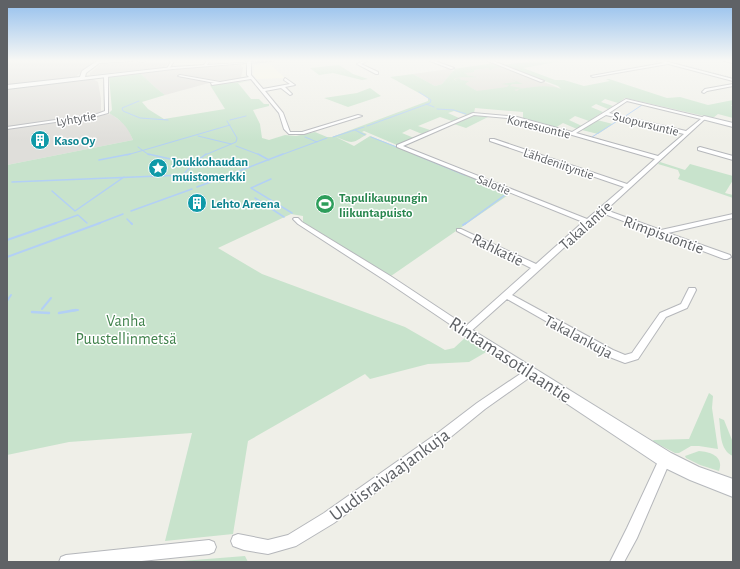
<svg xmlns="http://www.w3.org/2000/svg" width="740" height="569" font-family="'Alegreya Sans',sans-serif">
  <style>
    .commercial { fill: #faf8e3 }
    .industrial { fill: #dfdeda }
    .education { fill: #dfded7 }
    .green { fill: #c8e3cc }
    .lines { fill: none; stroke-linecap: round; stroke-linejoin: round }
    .stream-far3 { stroke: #b3d0f5; stroke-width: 1 }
    .stream-far2 { stroke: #b3d0f5; stroke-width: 1.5 }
    .stream-far1 { stroke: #b3d0f5; stroke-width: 2 }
    .stream { stroke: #b3d0f5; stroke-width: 2.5 }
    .street-casing { stroke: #b5b7bb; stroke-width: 2 }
    .secondary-casing { stroke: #b6b9bd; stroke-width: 2 }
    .street { fill: #fff; fill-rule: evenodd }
    .secondary { fill: #fff; fill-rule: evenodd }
    .rail { stroke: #b5b6b6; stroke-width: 1; stroke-dasharray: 0.5 2; stroke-linecap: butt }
    .labels { text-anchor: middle; stroke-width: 3; stroke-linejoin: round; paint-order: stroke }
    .far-street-label { font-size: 13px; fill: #5f6266; stroke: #fff }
    .far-culture-label { font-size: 13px; font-weight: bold; fill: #0d838f; stroke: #fff; text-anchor: start }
    .far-leisure-label { font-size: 13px; font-weight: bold; fill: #27864d; stroke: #fff; text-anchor: start }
    .street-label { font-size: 16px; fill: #5f6266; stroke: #fff }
    .park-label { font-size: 16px; fill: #42834d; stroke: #fff }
    .near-street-label { font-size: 19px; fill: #5f6266; stroke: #fff }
  </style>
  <rect width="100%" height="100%" fill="#efefe8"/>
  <path class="commercial" d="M269 63 270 64 285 78 257 79 253 75 254 65Z"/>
  <path class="industrial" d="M7 61H97L85 68H87L74 78 7 85Z
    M135 61 139 62 170 61 165 67 90 75V73L102 63Z
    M241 65 243 68 241 78 234 80 222 81 183 75H176L209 83 165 95 156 88 140 73 185 68Z
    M93 79 98 82 101 99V111L95 114 7 127 8 89Z
    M111 114 127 126 133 140 7 165V129Z"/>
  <path class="education" d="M502 66 554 86 561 89 528 95 477 91 454 79 468 71Z
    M449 69 453 71 442 84 435 86 413 74Z"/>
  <path class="green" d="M531 61H563L523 68 555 80H564L584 86 610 81 606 79H609L667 98 680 97 708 105 733 100V104L731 106H733V118L718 114 713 118 625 98 618 103 605 99 601 102 613 106 608 109 596 104 591 107 603 112 589 121 575 116 569 120 582 126 577 129 563 123 555 128 523 118V112L475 108 474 113 466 115 454 111 448 113 459 118 452 121 440 117 418 126 430 130 422 134 410 129 402 133 414 138 397 145 364 131 362 132 367 134C351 145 352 143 336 137L354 146 370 136 511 193 391 276 303 222V216L291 214 218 248 262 274 405 327 445 350 454 348 466 337 488 351 469 362 428 364 370 379 365 374 248 441 233 534 165 541 192 433 69 442 7 455V165L133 140C128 127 121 120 109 113L112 110 109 77 140 73 156 88 165 95 142 102 148 109 164 119 225 109 210 85 250 81 238 83 251 99H259L264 104H269V106L253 110 260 124 262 138 269 140 285 135 296 136 315 132 327 137H332L428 101V98L390 77 413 74 435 86 442 84 453 71 455 70 453 69 494 63 504 67 493 68 494 69 489 70V68L474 70V72L465 73 468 75H465L477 77C470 78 460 76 454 79L456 81 455 79 459 78 461 80 469 81 465 84 477 91 507 87 509 85 501 84 516 82 511 79 523 84H511H512L510 86 522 88 514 90 517 91 519 89C533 87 548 84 561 89L558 86 503 65Z
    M339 65 353 74 368 79 362 80 333 73 319 75 310 68Z
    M370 88 381 96 348 107 324 98 357 93Z
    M472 115 490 116 466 128 454 124Z
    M597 120 613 124 598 134 582 130Z
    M660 162 685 170 690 164 733 176V180L725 193 733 195V198L678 179 680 175 678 170 658 164Z
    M709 393 713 396 712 408 718 449 699 446H691L679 453H675L654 442 653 440 689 439Z
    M719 418 724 420 732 440 733 456C719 450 721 431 719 418Z
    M699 451C712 452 724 457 719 471L700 465 686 458 685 456Z
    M245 556 248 562H169Z"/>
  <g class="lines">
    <path class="stream-far3" d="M139 101 122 108 123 111 140 118 168 120
      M426 104 434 107
      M437 109 454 110 466 114
      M624 117 642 105
      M230 120 246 116
      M367 126 430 103 431 100 419 92
      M355 130 365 135
      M198 136 231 144
      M305 137 317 142
      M333 137 364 127
      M371 137 417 155
      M592 137 622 118
      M236 146 260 155
      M138 147 149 155
      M127 155 230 125
      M205 155 236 142 237 138 227 121
      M281 155 327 138"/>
    <path class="stream-far2" d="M148 154 193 164
      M258 154 269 160
      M414 154 465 175
      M99 160 130 154
      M229 175 283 154
      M469 176 500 189
      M12 182 183 175 193 164 206 154
      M197 187 224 177
      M251 188 292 213
      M251 188 271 179
      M52 191 75 211 124 177
      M255 198 284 217
      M131 211 192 189
      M127 219 132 224
      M53 224 78 215 87 223
      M97 224 123 214
      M465 224 509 192"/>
    <path class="stream-far1" d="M131 223 132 224
      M463 225 466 223
      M7 240 56 223
      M7 257 100 223
      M7 301 11 295
      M42 309 51 298
      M69 311 78 310"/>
    <path class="stream" d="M32 312 49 313
      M59 313 76 310"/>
    <defs>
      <path id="street" d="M99 61H132L98 63Z
        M138 61H145L143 62Z
        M171 61H174L169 69H167Z
        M207 61H210L206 66 204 65Z
        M249 61 251 62V75L263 89 290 84 284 80 285 78 295 85 285 87 292 94 290 95 281 88 265 91 283 113 290 132H302L358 115 362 116 304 134H289L284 129 279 113 251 79 212 85 211 83H215L178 76 180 75 220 82 249 77 247 75V62Z
        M363 61H367L361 64 378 72V74H376L357 64Z
        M430 61H435L454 68 451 69Z
        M488 61H493L544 81 541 82Z
        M724 61H733V63Z
        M669 62 668 64 593 77 591 76Z
        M106 75 108 76V113L97 116 7 129V127L97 114 105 111 104 76Z
        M733 84V86L707 91 704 93 702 92 705 89Z
        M626 99 706 118 606 210 661 230 733 214V218L668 233 730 255 731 257 727 259H724L602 213 512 295 613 350 625 355 632 353 660 313 681 304 689 288H695L696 290 687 308 666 317 638 359 625 363 607 356 507 299 469 333H463L386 281 298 224 293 219 294 218H298L302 222 392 277 466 326 531 268 457 231V229H461L536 264 583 222 397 147V145L473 113 517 117 572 132ZM627 101 701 119 686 131 609 113ZM474 115 517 119 655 159 627 184 494 139H490V141L624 187 587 219 403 146ZM606 115 684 134 658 156 576 133Z
        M700 147 733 156V160L698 150V148Z
        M529 368 533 369 534 372 533 375 485 409 447 440 334 523 296 546 268 554 244 550 233 546 231 541 233 536 238 534 268 540 288 535 324 513 439 432 477 403Z
        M665 453 669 455 671 459 637 538 624 562H610L627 528 661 455Z
        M209 540 214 542 216 547 214 552 209 554 132 562H59L61 557 66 555Z"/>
      <path id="secondary" d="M97 61H102L86 73 85 77 173 67 273 61 173 69 7 89V85L80 77 82 71Z
        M657 61H664L733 79V81Z
        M704 116 733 123V127L702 119 701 118Z
        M466 326 671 453 699 467 733 479V497L690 480 659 465 462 334 460 331 462 328Z"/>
    </defs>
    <use href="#street" class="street-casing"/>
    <use href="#secondary" class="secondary-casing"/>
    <use href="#street" class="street"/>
    <use href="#secondary" class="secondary"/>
    <path class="rail" d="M667 61 733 78"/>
  </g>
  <linearGradient id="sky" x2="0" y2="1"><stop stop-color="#93bfed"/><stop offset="0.43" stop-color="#f8f8f5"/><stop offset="1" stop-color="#f8f8f5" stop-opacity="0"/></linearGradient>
  <rect width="740" height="141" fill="url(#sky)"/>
  <defs>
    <symbol id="building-disc" viewBox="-11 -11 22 22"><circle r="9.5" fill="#0f9aa8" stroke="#fff"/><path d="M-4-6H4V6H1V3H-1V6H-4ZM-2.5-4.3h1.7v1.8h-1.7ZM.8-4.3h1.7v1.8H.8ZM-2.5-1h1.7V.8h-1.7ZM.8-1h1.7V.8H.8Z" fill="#fff"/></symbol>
    <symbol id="sight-disc" viewBox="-11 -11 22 22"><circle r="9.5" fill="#0f9aa8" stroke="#fff"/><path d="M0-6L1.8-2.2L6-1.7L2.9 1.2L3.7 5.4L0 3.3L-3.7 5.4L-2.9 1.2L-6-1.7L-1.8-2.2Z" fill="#fff"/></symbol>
    <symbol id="stadium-disc" viewBox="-11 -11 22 22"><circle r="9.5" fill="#2e9e5b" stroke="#fff"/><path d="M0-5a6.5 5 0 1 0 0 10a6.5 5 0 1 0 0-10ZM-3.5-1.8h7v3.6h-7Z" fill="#fff"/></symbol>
  </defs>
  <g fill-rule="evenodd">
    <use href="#building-disc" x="29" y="129" width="22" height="22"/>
    <use href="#sight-disc" x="147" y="157" width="22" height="22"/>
    <use href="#building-disc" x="186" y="192" width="22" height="22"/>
    <use href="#stadium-disc" x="314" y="193" width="22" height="22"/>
  </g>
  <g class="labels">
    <g class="far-street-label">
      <text transform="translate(76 118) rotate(-9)" y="5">Lyhtytie</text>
      <text transform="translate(646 123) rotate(14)" y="5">Suopursuntie</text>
      <text transform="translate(539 126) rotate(14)" y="5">Kortesuontie</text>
      <text transform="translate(559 163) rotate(19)" y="5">Lähdeniityntie</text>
      <text transform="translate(494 184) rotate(22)" y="5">Salotie</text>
    </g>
    <g class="far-culture-label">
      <text x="54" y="145">Kaso Oy</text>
      <text x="172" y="166">Joukkohaudan<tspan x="172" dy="15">muistomerkki</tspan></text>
      <text x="211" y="208">Lehto Areena</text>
    </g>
    <g class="far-leisure-label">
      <text x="339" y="202">Tapulikaupungin<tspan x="339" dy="15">liikuntapuisto</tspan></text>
    </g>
    <g class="street-label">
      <text transform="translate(585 225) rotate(-42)" y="6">Takalantie</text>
      <text transform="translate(664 234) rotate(20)" y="6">Rimpisuontie</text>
      <text transform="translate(498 249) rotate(26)" y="6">Rahkatie</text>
      <text transform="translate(579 336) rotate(28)" y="6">Takalankuja</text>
    </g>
    <g class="park-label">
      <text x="126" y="326">Vanha<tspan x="126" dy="18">Puustellinmetsä</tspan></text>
    </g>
    <g class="near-street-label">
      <text transform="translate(511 359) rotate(33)" y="7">Rintamasotilaantie</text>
      <text transform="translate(389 474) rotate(-36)" y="7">Uudisraivaajankuja</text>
    </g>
  </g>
  <rect width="740" height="569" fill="none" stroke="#5f6266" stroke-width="16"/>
</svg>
